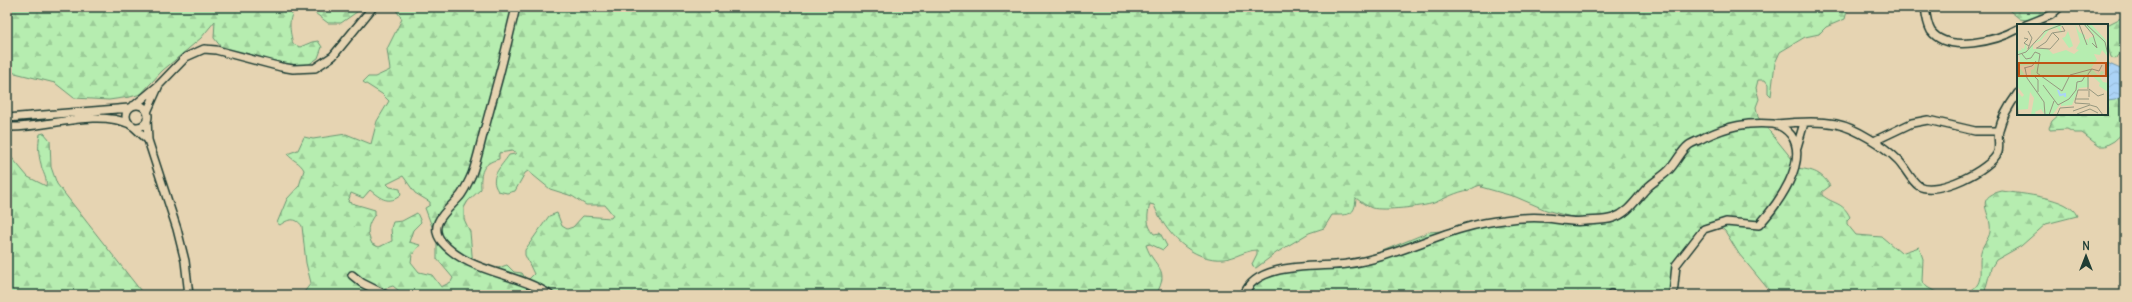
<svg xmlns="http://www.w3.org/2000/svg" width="2132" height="302" font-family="Delius,sans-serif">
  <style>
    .forest { fill: url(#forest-firs); stroke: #6a9572; fill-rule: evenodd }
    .water { fill: url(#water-waves); stroke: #7397a8 }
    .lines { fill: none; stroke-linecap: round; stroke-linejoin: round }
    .street-casing { stroke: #1f3d34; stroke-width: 10 }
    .street { stroke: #e6d4b2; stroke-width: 7 }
    .inset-river { fill: none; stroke: #abd3f6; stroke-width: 2 }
    .inset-road { fill: none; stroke: #969880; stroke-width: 1 }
    .view { fill: #c05314; fill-opacity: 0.15; stroke: #c05314; stroke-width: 2 }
    .inset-edge { fill: none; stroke: #1f3d34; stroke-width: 2 }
  </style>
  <defs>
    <pattern id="forest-firs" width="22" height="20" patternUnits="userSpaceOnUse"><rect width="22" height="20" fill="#b6edb0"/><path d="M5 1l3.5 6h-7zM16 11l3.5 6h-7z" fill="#9ccc98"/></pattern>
    <pattern id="water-waves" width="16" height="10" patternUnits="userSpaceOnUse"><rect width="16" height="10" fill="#abd3f6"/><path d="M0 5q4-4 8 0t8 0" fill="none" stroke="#93b6d4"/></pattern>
  </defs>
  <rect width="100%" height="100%" fill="#e6d4b2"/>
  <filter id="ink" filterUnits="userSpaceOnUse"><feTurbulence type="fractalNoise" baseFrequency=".025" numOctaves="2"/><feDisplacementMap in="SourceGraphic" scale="8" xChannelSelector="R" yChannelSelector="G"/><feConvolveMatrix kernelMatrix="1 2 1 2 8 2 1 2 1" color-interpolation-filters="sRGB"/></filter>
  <g filter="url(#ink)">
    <path class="forest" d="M7 7H296C287 19 290 31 293 44L300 47 312 42 318 41 322 47 318 58 305 67 284 69 221 47 214 38 215 21 201 38 162 71 141 94 130 97 109 100 74 98 55 83 7 71Z
      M307 7H364L341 23H328Z
      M394 7H1848L1845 19 1826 27 1819 34 1805 37 1780 52 1775 63 1771 96 1768 93V84L1765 80H1758L1756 88 1759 99 1756 107 1758 117 1792 159 1793 168C1810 169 1821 171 1830 186L1822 192V195C1834 205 1842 201 1850 217L1847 220V224L1856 235 1882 237 1901 253 1919 247 1923 259 1922 281 1927 287 1941 295H1773L1739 254 1725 231 1718 225C1714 226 1707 225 1703 227 1685 238 1677 275 1675 295H1250L1255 285 1266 274 1358 261 1429 232 1454 230 1510 217 1575 221V218L1546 210 1516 197 1481 187 1483 185C1477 185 1474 188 1469 190 1456 192 1446 198 1434 203 1422 207 1383 211 1372 208 1366 206 1361 202 1356 198 1355 216 1349 215 1332 215L1324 228 1309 233 1276 253 1256 268 1253 267 1252 264 1257 254V250C1246 250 1236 258 1224 259 1192 262 1165 233 1154 205L1150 204C1147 215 1146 225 1154 234L1160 233 1167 246 1163 250 1150 244 1146 245C1154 269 1171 267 1156 295H404L393 286 373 292V295H302L311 283 306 263 302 226C296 217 288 219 280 225L277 223 287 199 299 186 304 170C300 162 293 161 287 154L298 150 304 137 313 139 346 134 371 144 377 121 389 101 382 94 363 82 368 77H375L390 70 387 49 402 19ZM512 151 516 152 515 154 509 155C501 167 488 177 498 191L507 193 515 191 525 173 528 171 550 189 572 196 586 205H605L613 215 611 218 583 216 573 227 567 229 562 226 557 213 549 216 525 250V255L534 274 527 281 522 273 514 272 507 265C497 268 482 275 473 266L470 232 464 219V208L468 201 481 189C480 173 482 163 499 159V153ZM403 176 415 193 430 202V205L425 208 437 240V259L453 278 451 282 441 287 432 275 419 272 411 262 412 255 420 245 409 242 413 230 421 222 417 213 402 221 393 222 391 228 392 241 379 247 372 244C366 232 367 225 375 214V210L348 202 351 193 363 198 370 190C381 199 389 205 401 195L400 189 390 187 387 184Z
      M2005 7H2054L2032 21 2020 19Z
      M2125 16C2125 27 2126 55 2114 59L2111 57 2107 44V25Z
      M2125 86V131L2114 141 2105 146H2099L2082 133H2075L2067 129 2050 130 2049 128 2052 121 2060 114H2107V92Z
      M44 133 50 140 51 167 57 184 144 295H7V152L28 177 46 186C48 179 42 172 41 164 38 154 38 144 40 134Z
      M2002 191C2021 194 2070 197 2077 216L2046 224 2021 246 1996 260 1991 268 1984 295H1958C1989 288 1977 273 1981 252 1982 245 1989 239 1990 232 1993 213 1971 198 2002 191Z"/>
    <path class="water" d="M2107 63 2125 71 2123 96 2115 100 2107 101Z"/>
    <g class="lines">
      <defs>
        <path id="street" d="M516 7C507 46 497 85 486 124 481 140 478 158 472 174 469 181 465 189 461 195 450 209 426 223 442 242 470 274 517 272 550 295
          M1925 7C1926 15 1927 24 1931 31 1948 54 1998 40 2018 29
          M2026 25 2051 15 2060 7
          M135 105 159 85 186 57 204 49 216 50 281 67 293 69 315 68 333 56 373 7
          M126 116a11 11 0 1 1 22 0a11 11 0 1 1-22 0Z
          M147 112 159 85
          M7 118 129 108
          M147 119 148 140 177 229 185 261 189 295
          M1776 124C1795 122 1817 120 1836 124 1856 128 1884 146 1898 160 1905 167 1911 181 1919 186 1937 196 1991 170 1998 152 2000 145 1997 137 1999 130 2002 117 2010 104 2018 93
          M133 126 148 140
          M7 127C45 129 94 108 130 124
          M1874 141 1912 123 1928 120 1975 131H1999
          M1797 147 1804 123
          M352 275 362 283 386 295
          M1244 295C1256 261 1318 268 1347 264 1401 257 1449 225 1504 220 1517 218 1532 217 1546 218 1559 219 1571 223 1585 221 1594 220 1604 221 1613 218 1629 213 1636 199 1647 188 1654 181 1662 177 1669 170 1676 163 1681 151 1689 145 1693 142 1700 140 1705 137 1729 126 1746 122 1773 124 1780 125 1786 129 1791 135 1810 161 1777 205 1759 225L1726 222 1704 229 1676 265 1673 295
          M1611 295V294"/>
      </defs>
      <use href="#street" class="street-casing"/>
      <use href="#street" class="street"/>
    </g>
  </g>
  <g transform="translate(2017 24)">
    <rect width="91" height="91" fill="#e6d4b2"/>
    <path d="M41 0H47L43 3 45 9 40 4 32 6 24 16 16 20V25H31L36 30 49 26 57 30 62 26 59 25 63 18 58 0 62 8 68 11V16L71 15V20L72 14 78 12 67 1 62 0H74L89 16 91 33 85 26 83 31 77 30 80 36 74 44 82 52 84 47 87 48 83 54 86 58 91 59V68L82 62 83 59 72 49V63L62 64 55 81 44 82V79L36 90 28 91 24 85 18 88 19 91H14L17 74 13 68 11 85 0 86V67L5 73 7 71 0 62V46L4 45 9 53H14V46L17 45 18 40 2 42 0 36 3 39V34L0 27 5 26 4 24 7 25 9 18 10 27 17 19 23 15 28 8H25ZM51 7 56 22 52 24 45 14 48 13Z" fill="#b6edb0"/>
    <path class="inset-river" d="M41 66 43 71 48 70V73"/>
    <path class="inset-road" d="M62 0 70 21M67 0 76 11 80 24 75 19M69 0 88 18 91 31M7 14 11 15 7 19 12 22M19 24 33 25 42 15 36 9M20 24 29 18 35 9 48 7 45 2M11 25 15 14 11 7M5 30 9 35 14 34 18 28 23 30 20 49 45 67 53 51 75 45 71 50V65M0 31 9 28 28 7 46 0M7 44 15 42 19 37M8 44 10 54 27 78 28 91M75 45 82 47 85 41M16 51 21 56V68M26 61 41 81 52 75 59 66 60 58 65 57 68 52M71 66H61L58 77V79L73 80M0 71 1 91M72 73V65L81 72 87 70M58 75H72M56 87 73 81 80 83 86 91M60 90 73 85 81 89M32 91 37 77M40 91 43 84 57 83"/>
    <path class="view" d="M2 39H89V52H2Z"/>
    <rect width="91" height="91" class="inset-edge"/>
  </g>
  <rect width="2132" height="302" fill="none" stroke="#e6d4b2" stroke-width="24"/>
  <rect x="12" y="12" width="2108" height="278" fill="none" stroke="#1f3d34" stroke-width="1.5" filter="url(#ink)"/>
  <g transform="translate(2086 256)" stroke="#e6d4b2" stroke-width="3" paint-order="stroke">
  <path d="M0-3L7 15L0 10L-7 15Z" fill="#1f3d34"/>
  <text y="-6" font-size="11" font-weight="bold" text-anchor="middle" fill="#1f3d34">N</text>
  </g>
</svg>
